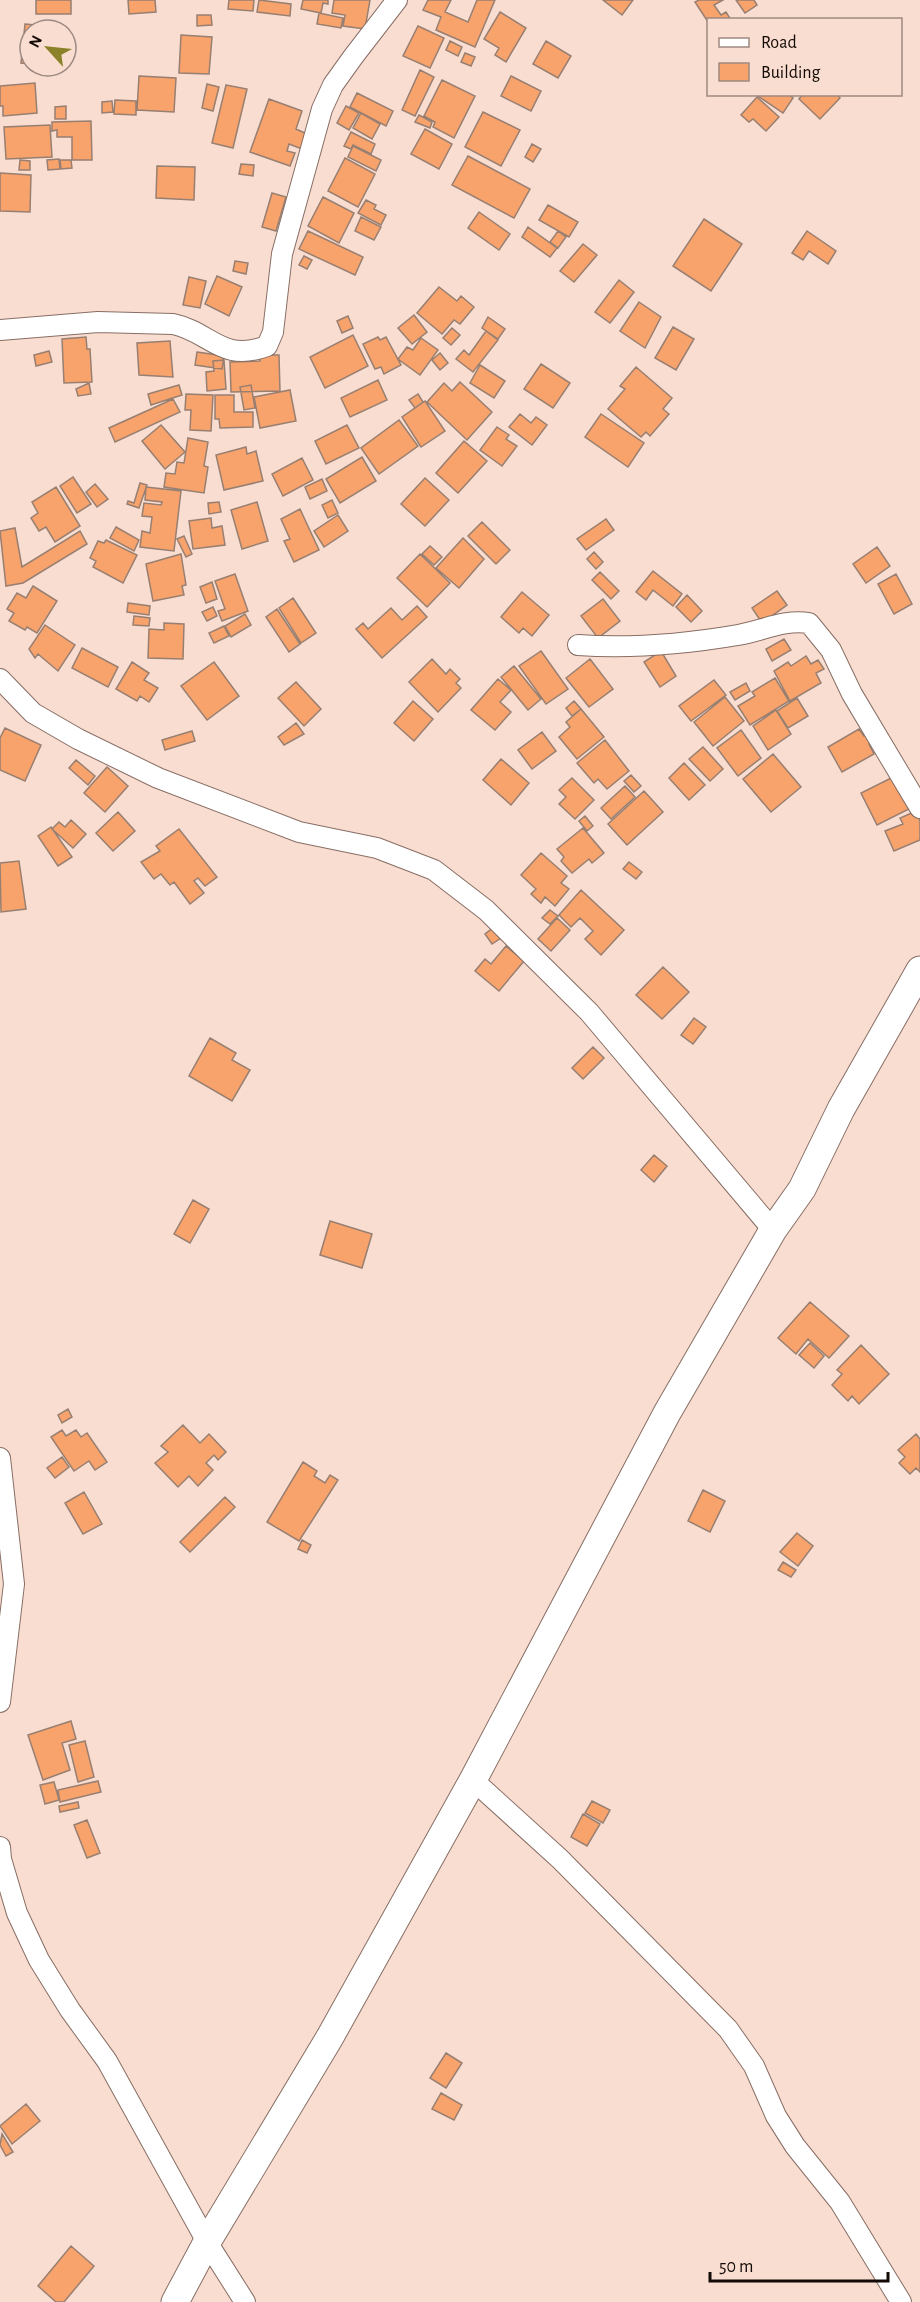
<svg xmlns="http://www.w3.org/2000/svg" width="920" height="2302" font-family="'Alegreya Sans',sans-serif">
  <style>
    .building { fill: #f8a26c; stroke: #977f71; stroke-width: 1.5 }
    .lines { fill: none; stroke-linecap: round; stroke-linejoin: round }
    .street-casing { stroke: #876e64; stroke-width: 22 }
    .secondary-casing { stroke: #876e64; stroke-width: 29 }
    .street { stroke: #fff; stroke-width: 20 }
    .secondary { stroke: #fff; stroke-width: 27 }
  </style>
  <rect width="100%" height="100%" fill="#faddd1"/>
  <path class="building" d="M36 0H71V14H36Z
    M128 0H155L156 12 129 14Z
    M229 0H254L253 11 228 9Z
    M259 0 291 4 290 16 257 12Z
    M303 0H328V4L323 3 321 13 301 9Z
    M334 0H370L365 29 343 26 345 15 332 13Z
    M428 0H451L445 12 468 22 477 0H495L475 47 436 30 441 17 423 10Z
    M603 0H633L622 15Z
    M699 0H723L714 5 721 15 726 12 731 20H708V22L695 2Z
    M736 0H754L757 5 745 13Z
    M500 12 526 28 506 62 495 55 499 48 484 39Z
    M319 13 343 18 341 28 317 24Z
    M197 15H211L212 25 197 26Z
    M25 24 56 27V30H30V64L21 63Z
    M418 26 444 38 430 68 403 56Z
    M181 35 212 37 209 74 179 73Z
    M450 41 462 47 458 56 446 50Z
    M546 41 571 56 558 78 533 64Z
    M465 53 475 57 471 66 461 62Z
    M420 70 434 77 415 116 402 110Z
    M139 76 176 78 174 112 137 110Z
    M511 76 541 91 531 111 501 96Z
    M442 80 475 96 454 138 433 127 435 122 424 116Z
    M35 83 37 113 3 116V106H0V86Z
    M207 84 219 87 213 111 202 108Z
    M226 85 247 89 233 148 212 143Z
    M357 93 393 111 386 126 350 107Z
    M755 94H788L793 98 783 113Z
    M803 94H837L840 98 820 119 799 99Z
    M757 97 779 117 766 131 753 119 749 122 741 115Z
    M269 99 302 111 296 129 307 134 302 149 289 144 287 151 295 153 290 166 250 152Z
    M115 100 136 101V115L114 114Z
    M112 101 113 112 102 113V102Z
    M66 106V119H55V107Z
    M346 106 359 113 349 130 337 123Z
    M483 112 520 130 501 166 465 147Z
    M361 113 380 124 372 139 353 128Z
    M419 115 432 122 430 128 415 122Z
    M91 121 92 160H72V137H57V130L52 131V122Z
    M50 125 52 157 6 159 4 127Z
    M425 129 452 144 439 169 411 154Z
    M351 132 375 144 371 154 353 145 351 149 344 146Z
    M532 144 541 149 533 162 525 157Z
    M353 146 381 160 376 171 348 157Z
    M468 156 530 189 514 218 452 185Z
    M345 158 375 174 358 207 328 191Z
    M59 159 60 169 48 170 47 160Z
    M20 160 30 161V170H19Z
    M60 160H71L72 168 61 169Z
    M241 164 254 165 253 176 239 174Z
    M157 166 195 167 194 200 156 198Z
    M0 173 31 175 30 212 0 211Z
    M272 193 286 197 276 231 262 227Z
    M323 197 354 213 339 243 308 226Z
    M366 200 376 205 374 209 386 215 381 225 358 213Z
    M548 205 578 222 569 237 539 220Z
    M479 212 510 234 499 250 468 228Z
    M361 217 381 227 374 240 355 231Z
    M704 219 742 244 711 291 673 266Z
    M528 227 557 248 550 257 522 237Z
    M308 231 363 257 355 275 299 249Z
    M558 231 566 237 558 248 550 242Z
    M807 231 836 251 828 264 809 251 803 260 792 253Z
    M583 244 597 255 574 282 560 271Z
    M304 256 312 260 307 269 299 265Z
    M235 261 248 263 246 274 233 271Z
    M217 276 242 287 229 316 205 304Z
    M189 277 206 281 200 308 183 305Z
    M619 280 634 292 610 323 595 312Z
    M439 287 457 301 461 296 474 307 460 324 454 320 442 334 417 313Z
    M639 302 661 317 645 348 620 331Z
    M414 315 427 332 412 344 398 328Z
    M348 316 353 328 342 333 337 321Z
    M488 317 505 329 498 339 482 328Z
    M673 327 694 339 676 370 655 358Z
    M452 328 460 335 451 345 443 338Z
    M486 331 498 340 473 372 456 359 464 350 469 355Z
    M353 335 368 366 325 388 310 357Z
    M86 337 87 349H90L92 382 64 383 62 339Z
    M378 337 380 340 386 337 401 365 384 374 381 367 375 369 363 344Z
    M421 338 438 350 420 375 398 359 407 347 413 350Z
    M170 341 173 377 139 375 137 343Z
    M49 351 52 362 36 366 34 355Z
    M197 352 224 356 222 369 195 365Z
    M440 353 448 363 440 370 432 360Z
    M260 355H279L280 391 231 392 230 362 260 361Z
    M224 360 226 389 207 391 206 372 214 371 213 361Z
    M541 364 570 383 553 408 524 389Z
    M480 365 505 381 494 398 470 383Z
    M636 367 672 398 663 409 669 414 650 436 646 432 641 437 608 409 625 389 620 386Z
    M378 380 387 400 350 417 341 398Z
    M460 382 492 412 467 440 427 402 444 383 452 391Z
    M89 383 91 394 78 396 76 389Z
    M179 385 182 395 151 405 148 394Z
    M251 385 255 408 244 410 240 387Z
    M290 390 296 421 260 428 254 397Z
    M186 394 213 395 211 431 190 430 191 410H185Z
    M418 394 423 402 415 408 409 400Z
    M215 395H234V412H253V427L220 428 219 419H215Z
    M173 399 180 412 115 442 109 428Z
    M425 401 445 431 421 447 402 417Z
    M520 414 531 423 536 417 547 425 532 445 509 427Z
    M601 414 644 443 628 467 585 437Z
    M399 420 418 446 379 474 361 448Z
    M161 425 185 452 165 469 142 441Z
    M347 425 359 448 326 464 315 441Z
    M497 427 509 435 506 439 517 446 502 466 480 450Z
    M188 438 208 442 204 466 208 467 204 493 164 487 166 473 175 474 177 462 184 463Z
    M464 441 487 461 458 493 436 473Z
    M246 447 247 454 256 451 263 481 224 490 216 455Z
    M362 457 376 481 340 503 326 479Z
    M302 458 313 480 283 496 272 474Z
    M73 477 91 504 77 513 60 486Z
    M425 478 449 500 425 526 401 504Z
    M322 479 327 491 310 499 305 487Z
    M140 483 147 485 139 508 127 504 128 501 134 503Z
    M95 484 108 499 97 507 86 492Z
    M56 487 80 526 55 542 46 527 39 531 31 518 38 513 32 502Z
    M146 487 181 491 174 551 140 547 142 531 150 533 152 517 142 516 144 503 161 505 162 502 145 500Z
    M332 500 338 513 328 518 322 505Z
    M219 502 221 512 209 514 208 503Z
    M257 502 268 541 242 549 231 510Z
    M300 509 319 550 294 562 284 541 290 539 281 519Z
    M338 515 348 531 324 547 314 531Z
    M211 518 212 528 222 526 225 545 193 549 189 521Z
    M606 519 614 530 586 550 577 539Z
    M482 522 510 550 496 564 468 536Z
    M116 527 139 540 134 551 110 538Z
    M15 528 22 567 80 531 87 544 23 583 6 586 0 531Z
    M184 536 192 554 186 557 177 539Z
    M463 538 484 559 459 588 436 568Z
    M106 540 137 555 123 583 93 567 96 561 90 558 98 541 104 543Z
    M430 546 442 557 434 565 422 554Z
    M877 547 890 566 866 583 853 564Z
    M594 552 603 562 596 569 587 559Z
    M181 554 186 585 182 586 184 595 153 601 146 564Z
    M420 554 450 583 427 607 397 578Z
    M653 571 682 594 673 606 653 590 646 600 636 592Z
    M600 572 619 591 611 599 592 580Z
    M235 574 248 611 222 621 218 611 225 609 215 581Z
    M896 574 912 604 894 614 878 584Z
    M212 582 217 599 206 603 200 587Z
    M33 586 57 601 37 633 27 627 25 630 9 621 14 613 7 609 17 593 26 598Z
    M777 591 787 605 762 623 752 608Z
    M522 592 549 615 532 636 523 628 519 633 501 617Z
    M687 595 702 611 691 622 676 607Z
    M293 598 316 633 301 643 279 608Z
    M603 599 620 621 598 638 581 616Z
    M128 603 150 606 149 615 127 612Z
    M417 606 427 617 382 658 356 629 363 623 368 629 391 608 402 620Z
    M213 607 217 616 207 621 202 612Z
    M277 609 300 644 289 652 266 617Z
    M245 614 251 625 231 637 225 626Z
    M134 616 150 618 149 626 133 625Z
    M164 623 184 624 183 659 148 658 149 629 164 630Z
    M45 625 75 645 58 671 38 654 35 658 29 649Z
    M224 626 229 636 214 643 209 633Z
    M784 639 791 650 772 661 766 649Z
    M82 648 118 667 108 687 72 668Z
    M541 651 568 689 546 704 519 666Z
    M661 651 676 676 660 687 644 662Z
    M806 656 811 664 818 660 824 669 816 673 821 683 790 701 774 671 788 662 791 666Z
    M432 659 446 674 450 669 460 679 456 683 461 688 438 712 409 682Z
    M590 659 613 689 589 707 566 678Z
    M132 662 149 673 144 680 158 688 149 702 140 696 137 701 116 689Z
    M214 662 239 696 207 720 181 686Z
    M514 666 541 699 528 710 501 677Z
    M775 678 789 701 750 725 738 706 755 696 752 692Z
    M498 679 511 690 500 702 511 712 495 730 471 710Z
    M714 680 726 695 691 721 679 706Z
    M296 682 321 709 304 726 278 698Z
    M746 683 750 691 735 700 730 692Z
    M725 697 744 721 713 746 694 722Z
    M797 698 808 716 788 728 777 711Z
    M413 701 433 719 414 741 394 723Z
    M574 701 581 709 572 716 566 708Z
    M581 709 604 737 577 759 559 737 570 727 566 722Z
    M776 710 791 734 768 750 753 726Z
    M296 723 304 734 284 745 278 737Z
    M5 728 41 745 25 781 0 770V738Z
    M859 729 864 736 870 733 874 741 869 744 874 754 842 772 828 747Z
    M741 730 761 758 738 776 717 748Z
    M192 731 195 741 165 750 162 740Z
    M542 732 556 751 532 769 518 750Z
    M605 740 629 771 607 789 598 779 594 783 577 763Z
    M703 747 723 769 710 781 689 759Z
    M773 754 801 787 771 812 743 779Z
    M501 759 529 783 511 805 483 780Z
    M76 760 95 776 88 785 69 768Z
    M684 763 705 785 689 800 669 778Z
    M107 767 128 786 105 812 84 793Z
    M631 775 641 786 634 792 624 781Z
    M893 777 909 809 877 825 861 793Z
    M572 778 594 800 575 819 559 804 566 797 559 790Z
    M625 786 635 797 611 819 601 808Z
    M644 791 663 812 627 845 608 824Z
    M916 811 920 821V840L894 851 885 831 903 824 900 818Z
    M118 812 135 831 113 851 96 833Z
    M585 816 593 826 587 831 579 821Z
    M71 820 86 834 73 848 52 829 59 822 65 827Z
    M51 827 72 857 58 866 38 836Z
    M583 828 604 853 592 863 589 859 572 873 561 861 564 857 557 849Z
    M179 829 217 877 205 886 198 878 194 881 204 893 190 904 174 882 170 885 161 874 154 879 141 862 160 851 156 846Z
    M541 853 567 876 561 883 569 889 555 906 545 897 541 903 531 894 536 889 521 875Z
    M19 861 26 909 1 912 0 863Z
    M629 862 642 872 636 879 623 869Z
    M581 890 624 930 601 955 585 939 593 931 580 918 571 927 559 915Z
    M550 910 558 916 550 924 542 918Z
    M557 918 570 930 551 951 538 939Z
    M494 927 501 938 492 944 485 934Z
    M506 946 524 961 499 991 475 971 485 959 491 964Z
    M663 967 689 992 662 1019 636 995Z
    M694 1018 706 1027 693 1044 681 1035Z
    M210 1038 236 1053 232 1060 250 1070 232 1101 189 1076Z
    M593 1047 604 1058 583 1079 572 1068Z
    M654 1155 667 1166 654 1182 641 1170Z
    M193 1200 209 1209 190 1243 174 1234Z
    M330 1221 372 1234 362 1268 320 1255Z
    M810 1302 849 1336 829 1358 808 1339 796 1354 778 1338Z
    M810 1343 824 1356 814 1368 799 1355Z
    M861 1345 889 1374 859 1404 852 1396 848 1401 832 1385 842 1374 837 1370Z
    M68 1409 72 1417 62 1423 58 1415Z
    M183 1425 200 1443 209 1434 226 1452 218 1460 214 1455 206 1463 213 1470 198 1486 189 1476 178 1487 155 1463 168 1452 161 1446Z
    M62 1430 66 1436 76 1430 81 1437 87 1433 107 1462 95 1470 89 1461 74 1471 51 1437Z
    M916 1434 920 1439V1472L916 1468 910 1474 899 1463 905 1457 898 1450Z
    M62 1457 69 1467 55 1478 47 1468Z
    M303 1462 317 1471 314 1476 325 1483 330 1475 338 1480 299 1541 267 1522Z
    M703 1490 725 1501 710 1532 688 1521Z
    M84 1492 102 1524 83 1534 65 1503Z
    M225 1497 235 1507 190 1552 180 1542Z
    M797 1533 813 1546 798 1566 780 1552Z
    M302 1540 311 1545 307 1553 298 1549Z
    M783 1562 796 1570 791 1577 778 1570Z
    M71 1721 76 1739 62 1743 70 1770 43 1780 28 1735Z
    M85 1741 94 1777 78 1782 69 1745Z
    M98 1781 101 1792 60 1802 58 1790Z
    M54 1782 59 1800 45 1804 40 1785Z
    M592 1801 610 1810 603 1823 585 1813Z
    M78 1802 79 1808 60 1812 59 1806Z
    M583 1814 600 1824 587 1846 571 1837Z
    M87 1820 100 1853 87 1858 74 1825Z
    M446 2053 462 2063 446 2088 430 2078Z
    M441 2093 462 2105 454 2120 432 2109Z
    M26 2104 40 2121 12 2144 0 2126Z
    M2 2134 13 2152 6 2156 0 2145Z
    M71 2246 94 2266 64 2302H56L38 2286Z"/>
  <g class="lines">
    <defs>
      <path id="street" d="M0 330 98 322 173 324C211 332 221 363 267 346L273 332 282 254 322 109 333 85 353 57 397 0
        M578 645C632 649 685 644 738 635 762 631 784 619 809 623L831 650 852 694 920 808
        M0 679 33 713 78 739 158 778 299 832 377 848 434 870 486 910 589 1012 773 1230
        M0 1458 14 1584 0 1702
        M473 1780 560 1859 728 2029 754 2066 776 2116 795 2146 840 2202 901 2302
        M0 1847 1 1859 17 1913 39 1960 70 2010 107 2061 207 2242 245 2302"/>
      <path id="secondary" d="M175 2302 207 2242 330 2037 473 1780 667 1413 773 1230 802 1189 841 1109 920 970"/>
    </defs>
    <use href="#street" class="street-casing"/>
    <use href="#secondary" class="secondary-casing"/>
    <use href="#street" class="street"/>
    <use href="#secondary" class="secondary"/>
  </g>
  <rect x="707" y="18" width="195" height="78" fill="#faddd1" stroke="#9e8980" stroke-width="1.5"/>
  <rect x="719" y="38" width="30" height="9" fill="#ffffff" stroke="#9e8980" stroke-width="1.5"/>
  <text x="761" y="48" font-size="18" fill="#130a06">Road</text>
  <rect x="719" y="63" width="30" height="18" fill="#f8a26c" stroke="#9e8980" stroke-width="1.5"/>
  <text x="761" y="78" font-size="18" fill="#130a06">Building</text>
  <g transform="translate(48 48) rotate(297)"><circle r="28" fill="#faddd1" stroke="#9e8980" stroke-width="1.5"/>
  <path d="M0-4.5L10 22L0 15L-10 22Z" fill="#8a8128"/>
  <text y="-9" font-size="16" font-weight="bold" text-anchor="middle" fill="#130a06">N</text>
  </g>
  <path d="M710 2272v9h178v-9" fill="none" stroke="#130a06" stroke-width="3"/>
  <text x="719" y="2272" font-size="18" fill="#130a06" stroke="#faddd1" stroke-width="4.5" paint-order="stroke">50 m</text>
</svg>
